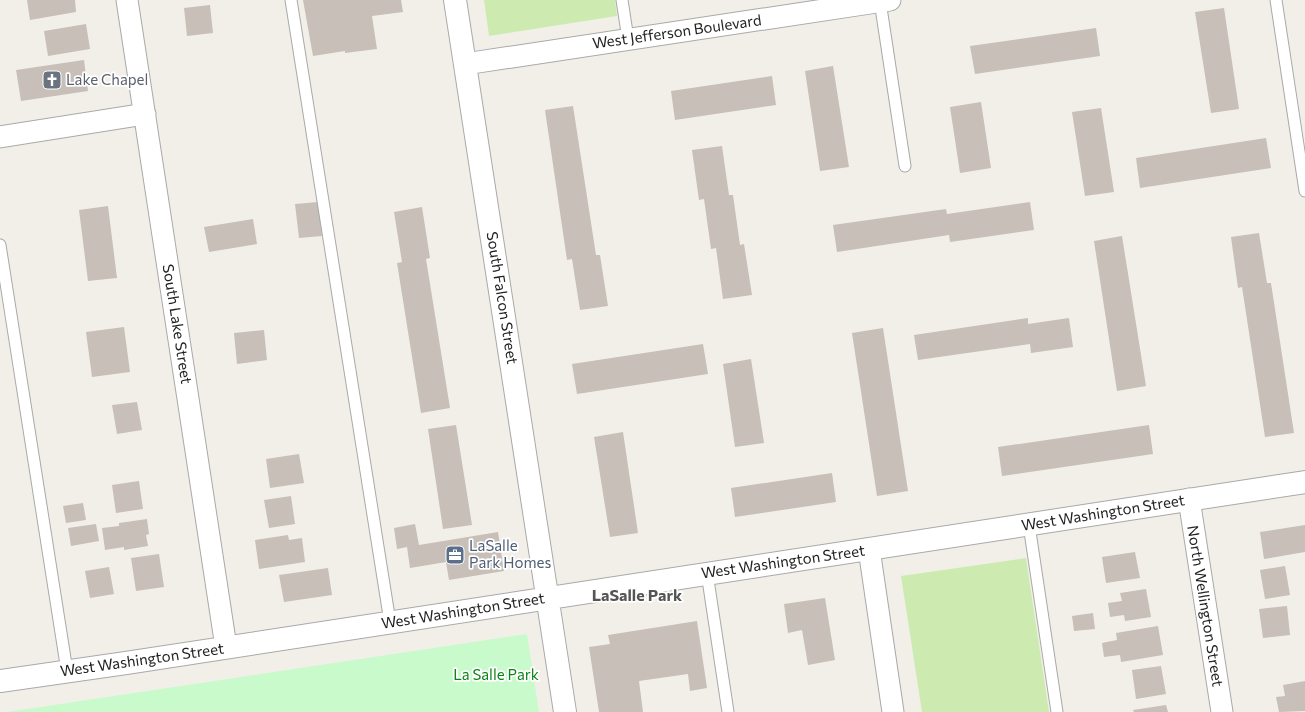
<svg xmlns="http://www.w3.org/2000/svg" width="1305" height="712" font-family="Commissioner,sans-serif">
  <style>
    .grass { fill: #cdebb0 }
    .park { fill: #c8facc }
    .building { fill: #c7bfb8 }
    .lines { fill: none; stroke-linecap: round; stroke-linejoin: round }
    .service-casing { stroke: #a9a9a9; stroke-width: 13 }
    .minor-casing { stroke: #a9a9a9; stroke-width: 23 }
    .tertiary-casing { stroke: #a9a9a9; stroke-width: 24 }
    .service { stroke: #fff; stroke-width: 11 }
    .minor { stroke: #fff; stroke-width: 21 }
    .tertiary { stroke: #fff; stroke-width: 22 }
    .labels { text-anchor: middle; stroke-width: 3.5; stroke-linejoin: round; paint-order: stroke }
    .street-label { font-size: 15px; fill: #222; stroke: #fff }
    .worship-label { font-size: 15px; fill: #5b616d; stroke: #fff; text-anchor: start }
    .service-label { font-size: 15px; fill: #4e5e75; stroke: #fff; text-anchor: start }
    .park-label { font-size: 15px; fill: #0c8416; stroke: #fff }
    .neighbourhood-label { font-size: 16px; font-weight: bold; fill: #555; stroke: #fff }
  </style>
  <rect width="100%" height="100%" fill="#f2efe9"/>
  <path class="grass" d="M484 0H615L617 16 489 36Z
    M1026 558 1049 712H922L901 576Z"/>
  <path class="park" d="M527 634 539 712H7Z"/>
  <path class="building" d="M27 0H75L76 12 30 20Z
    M303 0H401L403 12 372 16 377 49 345 53V51L313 56Z
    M210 5 213 33 187 36 184 8Z
    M1224 8 1239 109 1211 113 1195 12Z
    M86 24 90 49 48 56 44 31Z
    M1096 28 1100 56 975 74 970 46Z
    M84 60 88 91 21 101 16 70Z
    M833 66 849 167 820 171 805 71Z
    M772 76 776 105 675 120 671 91Z
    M981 102 991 168 960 173 950 107Z
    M573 106 596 255H600L608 306 580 310 572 259 567 260 545 110Z
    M1101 108 1114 192 1085 196 1072 112Z
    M1266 138 1271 168 1140 188 1136 158Z
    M722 146 729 195H733L740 245 744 244 752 295 723 299 716 248 711 249 704 199 699 200 692 150Z
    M318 202 322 236 299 238 295 204Z
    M1030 202 1034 230 950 242 949 235 837 252 833 225 946 209 947 214Z
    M108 206 117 278 88 281 79 210Z
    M422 207 430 258 426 259 450 408 421 413 397 263 402 262 394 212Z
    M253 219 257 244 209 252 204 227Z
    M1259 233 1267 283H1271L1294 433 1265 437 1242 287 1238 288 1231 237Z
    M1122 236 1146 386 1117 391 1094 241Z
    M1028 318V324L1069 318 1073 347 1031 353 1030 344 918 360 914 335Z
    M124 327 130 372 92 377 86 332Z
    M883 328 908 491 877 496 852 333Z
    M264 330 267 360 237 364 234 333Z
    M703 344 708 374 577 394 572 364Z
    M751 359 764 443 735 447 723 364Z
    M137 402 142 430 117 434 112 405Z
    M456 425 472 525 443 529 428 429Z
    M1149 425 1153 454 1002 476 998 447Z
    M623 432 638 533 610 537 594 437Z
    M299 454 304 483 270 488 266 459Z
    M832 473 836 502 735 517 731 488Z
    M139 481 143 509 116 513 112 485Z
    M291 496 295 524 269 528 264 500Z
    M83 503 86 520 66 523 63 506Z
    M147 519 149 534 146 535 148 546 124 550V547L105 550 102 528 119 526V523Z
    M96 524 99 541 71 546 68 528Z
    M415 524 419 545 498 532 504 571 449 580 446 562 410 568 407 547 397 549 394 528Z
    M1305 525V552L1264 559 1260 532Z
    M288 535 289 540 302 538 305 562 259 569 255 540Z
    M1135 552 1140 578 1106 583 1102 557Z
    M159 554 164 587 136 591 131 558Z
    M1285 566 1290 595 1265 599 1260 570Z
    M109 567 114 594 90 598 85 571Z
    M328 568 332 595 284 602 279 575Z
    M1146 589 1151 617 1125 621 1124 615 1110 617 1108 603 1122 601 1120 593Z
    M825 598 835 660 808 665 802 630 788 633 784 604Z
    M1287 606 1290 635 1263 638 1259 609Z
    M1093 613 1095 629 1074 631 1072 616Z
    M697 621 707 688 690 691 688 674 639 681 643 712H599L589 647 610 644 608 635Z
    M1158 626 1163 655 1121 662 1120 655 1104 657 1102 643 1117 640 1116 633Z
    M1161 666 1166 694 1136 699 1132 670Z
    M1305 681V711L1279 712 1276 697 1285 696 1283 685Z
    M1166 705 1168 712H1134L1133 710Z"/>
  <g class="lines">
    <defs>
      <path id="service" d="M291 0 390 622
        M622 0 628 39
        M1276 0 1305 191
        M880 1 905 166
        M0 245 67 671
        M1029 525 1057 712
        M707 573 728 712"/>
      <path id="minor" d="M127 0 226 647
        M465 64 890 0
        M0 137 145 114
        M1189 499 1222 712
        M869 549 893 712"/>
      <path id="tertiary" d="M455 0 565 712
        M0 681 126 663 1305 482"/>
    </defs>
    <use href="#service" class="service-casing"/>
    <use href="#minor" class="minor-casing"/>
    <use href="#tertiary" class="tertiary-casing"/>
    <use href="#service" class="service"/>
    <use href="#minor" class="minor"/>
    <use href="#tertiary" class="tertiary"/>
  </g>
  <defs>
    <symbol id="church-square" viewBox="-11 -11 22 22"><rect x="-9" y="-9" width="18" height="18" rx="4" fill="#6b7280" stroke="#fff"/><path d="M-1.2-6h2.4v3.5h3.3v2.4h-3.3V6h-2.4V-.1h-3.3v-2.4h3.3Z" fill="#fff"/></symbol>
    <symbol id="office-square" viewBox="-11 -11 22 22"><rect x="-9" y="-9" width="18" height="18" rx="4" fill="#5c6f8a" stroke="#fff"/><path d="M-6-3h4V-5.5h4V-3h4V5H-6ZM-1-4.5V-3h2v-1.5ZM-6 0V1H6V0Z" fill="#fff"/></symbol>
  </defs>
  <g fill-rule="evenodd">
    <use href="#church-square" x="41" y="69" width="22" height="22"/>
    <use href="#office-square" x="444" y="544" width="22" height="22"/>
  </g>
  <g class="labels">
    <g class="street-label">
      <text transform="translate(677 32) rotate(-8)" y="5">West Jefferson Boulevard</text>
      <text transform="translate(502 298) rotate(81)" y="5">South Falcon Street</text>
      <text transform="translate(177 324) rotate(81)" y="5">South Lake Street</text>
      <text transform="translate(1103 513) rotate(-9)" y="5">West Washington Street</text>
      <text transform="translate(783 562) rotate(-8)" y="5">West Washington Street</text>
      <text transform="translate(1205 606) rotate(81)" y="5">North Wellington Street</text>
      <text transform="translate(463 611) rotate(-9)" y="5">West Washington Street</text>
      <text transform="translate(142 660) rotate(-8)" y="5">West Washington Street</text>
    </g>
    <g class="worship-label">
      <text x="66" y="85">Lake Chapel</text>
    </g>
    <g class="service-label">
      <text x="469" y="551">LaSalle<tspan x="469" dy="17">Park Homes</tspan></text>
    </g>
    <g class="park-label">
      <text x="496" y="680">La Salle Park</text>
    </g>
    <g class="neighbourhood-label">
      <text x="637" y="601">LaSalle Park</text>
    </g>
  </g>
</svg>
